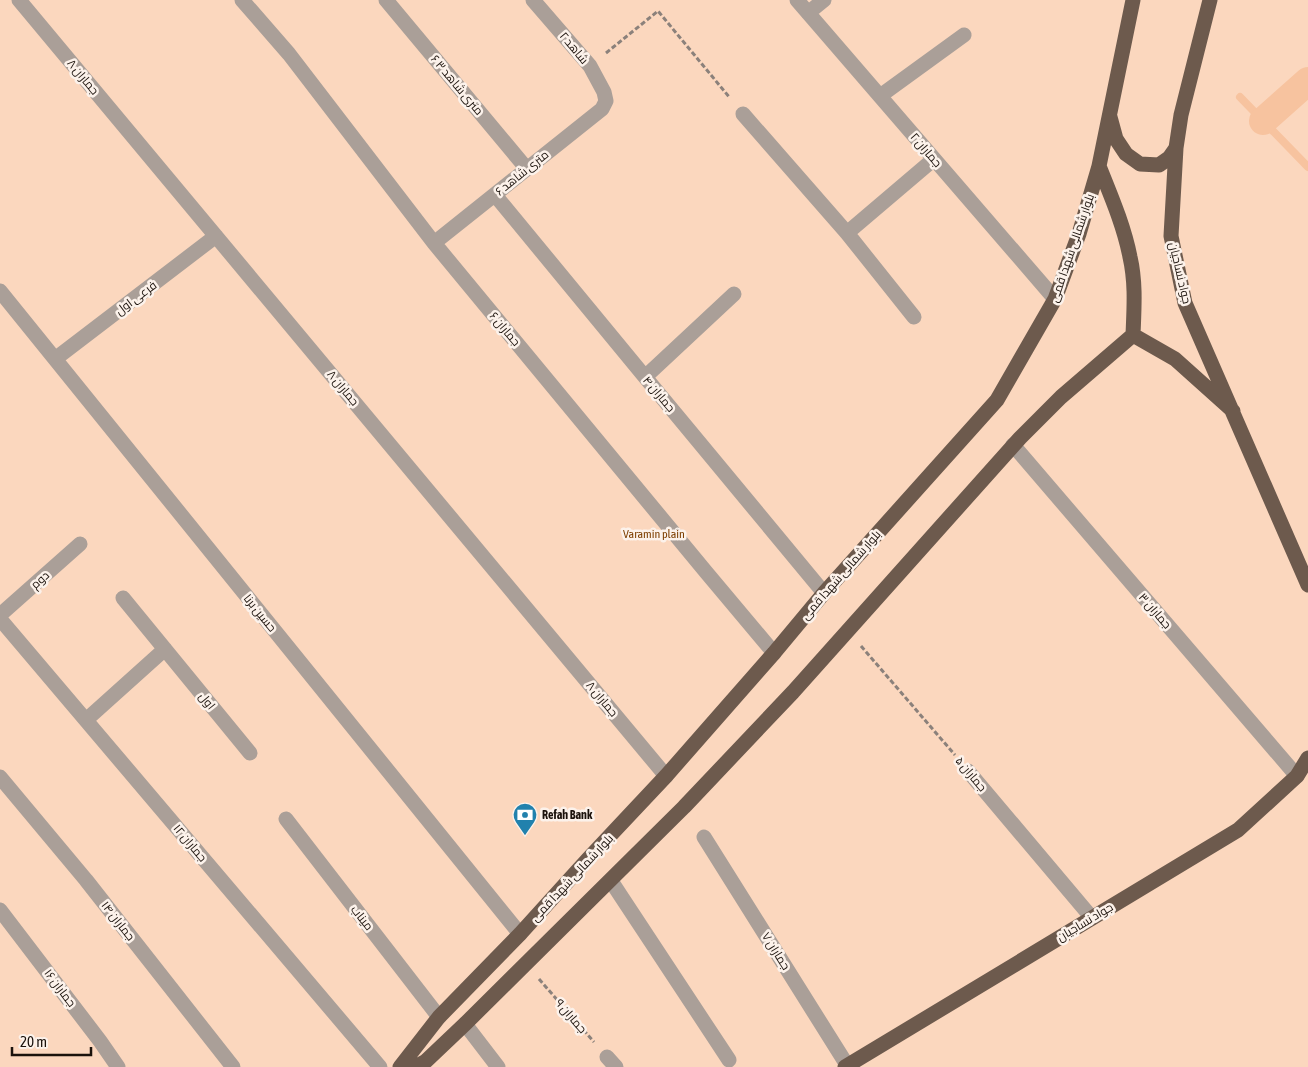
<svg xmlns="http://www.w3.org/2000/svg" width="1308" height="1067" font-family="'Asap Condensed',Cairo,sans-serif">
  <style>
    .green { fill: #fbd7be }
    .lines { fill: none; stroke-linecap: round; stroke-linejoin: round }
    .stream { stroke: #f7c39f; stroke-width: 8 }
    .canal { stroke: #f7c39f; stroke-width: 28 }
    .path { stroke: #8b817b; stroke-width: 3; stroke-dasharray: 5 2.5; stroke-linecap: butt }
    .minor { stroke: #aa9f98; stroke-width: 15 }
    .major { stroke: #6d5a4d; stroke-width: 15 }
    .labels { text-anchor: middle; stroke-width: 5; stroke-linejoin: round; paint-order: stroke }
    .street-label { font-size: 12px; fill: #1b120c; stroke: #fcf2eb }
    .park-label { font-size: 12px; fill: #7e3f01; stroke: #fcf2eb }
    .poi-label { font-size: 12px; font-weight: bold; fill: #1b120c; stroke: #fcf2eb; text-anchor: start }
  </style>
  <rect width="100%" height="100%" fill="#fcf2eb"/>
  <path class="green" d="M0 0H1308V1067H0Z"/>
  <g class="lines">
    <path class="stream" d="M1240 97 1308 167"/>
    <path class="canal" d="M1263 121 1308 81"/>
    <path class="path" d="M606 53 658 11 730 98
      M861 646 955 755
      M539 979 594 1042"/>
    <path class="minor" d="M19 0 666 776
      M242 0 289 54 434 243 706 572 774 653
      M386 0 527 169
      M797 0 1055 299
      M808 13 824 0
      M880 96 964 35
      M743 114 847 233 914 317
      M495 195 645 377 824 593
      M847 233 934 159
      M434 243 602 109 606 101 604 92 590 66 533 0
      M0 291 520 934
      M55 359 216 236
      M645 377 734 294
      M1013 445 1297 776
      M123 598 250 753
      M0 615 80 544
      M0 619 380 1067
      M86 720 165 649
      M968 771 1092 918
      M0 777 86 880 233 1067
      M286 819 439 1017
      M704 837 847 1065
      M611 881 729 1060
      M0 910 100 1041 118 1067
      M465 1024 498 1067
      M607 1057 616 1067"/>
    <path class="major" d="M1210 0 1181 115 1176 148 1171 236 1185 303 1308 585
      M1110 117 1116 139 1126 154 1140 164 1159 165 1169 158 1176 148
      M1099 166C1111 196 1124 226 1130 257 1136 283 1134 309 1133 335
      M400 1067 439 1017 520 934 588 859 666 776 774 653 824 593 997 400 1055 299 1079 234 1099 166 1133 0
      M415 1067 426 1061 465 1024 684 807 793 692 1020 438 1061 397 1133 335 1175 359 1233 411
      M845 1067 1238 830 1297 776 1308 758"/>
  </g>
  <defs>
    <symbol id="bank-pin" viewBox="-11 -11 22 30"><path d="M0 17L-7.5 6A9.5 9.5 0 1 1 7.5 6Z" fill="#2181ad" stroke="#fcf2eb"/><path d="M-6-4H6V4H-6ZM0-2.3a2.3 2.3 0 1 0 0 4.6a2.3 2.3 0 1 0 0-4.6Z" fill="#fff"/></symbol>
  </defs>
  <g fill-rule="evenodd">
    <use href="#bank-pin" x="511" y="801" width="28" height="38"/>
  </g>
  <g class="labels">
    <g class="street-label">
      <text transform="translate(574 48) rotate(50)" y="4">شاهد ۲</text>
      <text transform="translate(83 77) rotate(50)" y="4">جماران ۸</text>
      <text transform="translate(457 85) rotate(50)" y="4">۶ متری شاهد ۳</text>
      <text transform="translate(926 150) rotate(49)" y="4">جماران ۲</text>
      <text transform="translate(522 173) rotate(-39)" y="4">۶ متری شاهد</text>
      <text transform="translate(1072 248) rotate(-71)" y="4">بلوار شمالی شهدا قمی</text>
      <text transform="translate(1180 273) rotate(77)" y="4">جواد نساجیان</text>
      <text transform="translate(136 298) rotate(-37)" y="4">فرعی اول</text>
      <text transform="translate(505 329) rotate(50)" y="4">جماران ۶</text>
      <text transform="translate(343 388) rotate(50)" y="4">جماران ۸</text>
      <text transform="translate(659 394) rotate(50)" y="4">جماران ۴</text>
      <text transform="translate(841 575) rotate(-49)" y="4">بلوار شمالی شهدا قمی</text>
      <text transform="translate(40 580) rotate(-42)" y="4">دوم</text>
      <text transform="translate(1155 611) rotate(49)" y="4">جماران ۳</text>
      <text transform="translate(260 613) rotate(51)" y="4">حسین برنا</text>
      <text transform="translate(602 699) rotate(50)" y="4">جماران ۸</text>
      <text transform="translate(207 701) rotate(51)" y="4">اول</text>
      <text transform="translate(971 774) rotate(50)" y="4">جماران ۵</text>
      <text transform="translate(190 843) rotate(50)" y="4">جماران ۱۲</text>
      <text transform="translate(572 878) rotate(-47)" y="4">بلوار شمالی شهدا قمی</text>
      <text transform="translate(362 918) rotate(52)" y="4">میناب</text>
      <text transform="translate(118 921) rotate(52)" y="4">جماران ۱۴</text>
      <text transform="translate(1085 922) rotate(-31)" y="4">جواد نساجیان</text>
      <text transform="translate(776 951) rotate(58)" y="4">جماران ۷</text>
      <text transform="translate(60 988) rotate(53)" y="4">جماران ۱۶</text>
      <text transform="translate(571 1016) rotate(49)" y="4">جماران ۹</text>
    </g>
    <g class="park-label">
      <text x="654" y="538">Varamin plain</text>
    </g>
    <g class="poi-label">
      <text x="542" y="819">Refah Bank</text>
    </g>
  </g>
  <path d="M12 1047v8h79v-8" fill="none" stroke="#1b120c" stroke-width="2.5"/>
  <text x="20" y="1047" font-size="15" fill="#1b120c" stroke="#fcf2eb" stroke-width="4" paint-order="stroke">20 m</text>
</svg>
